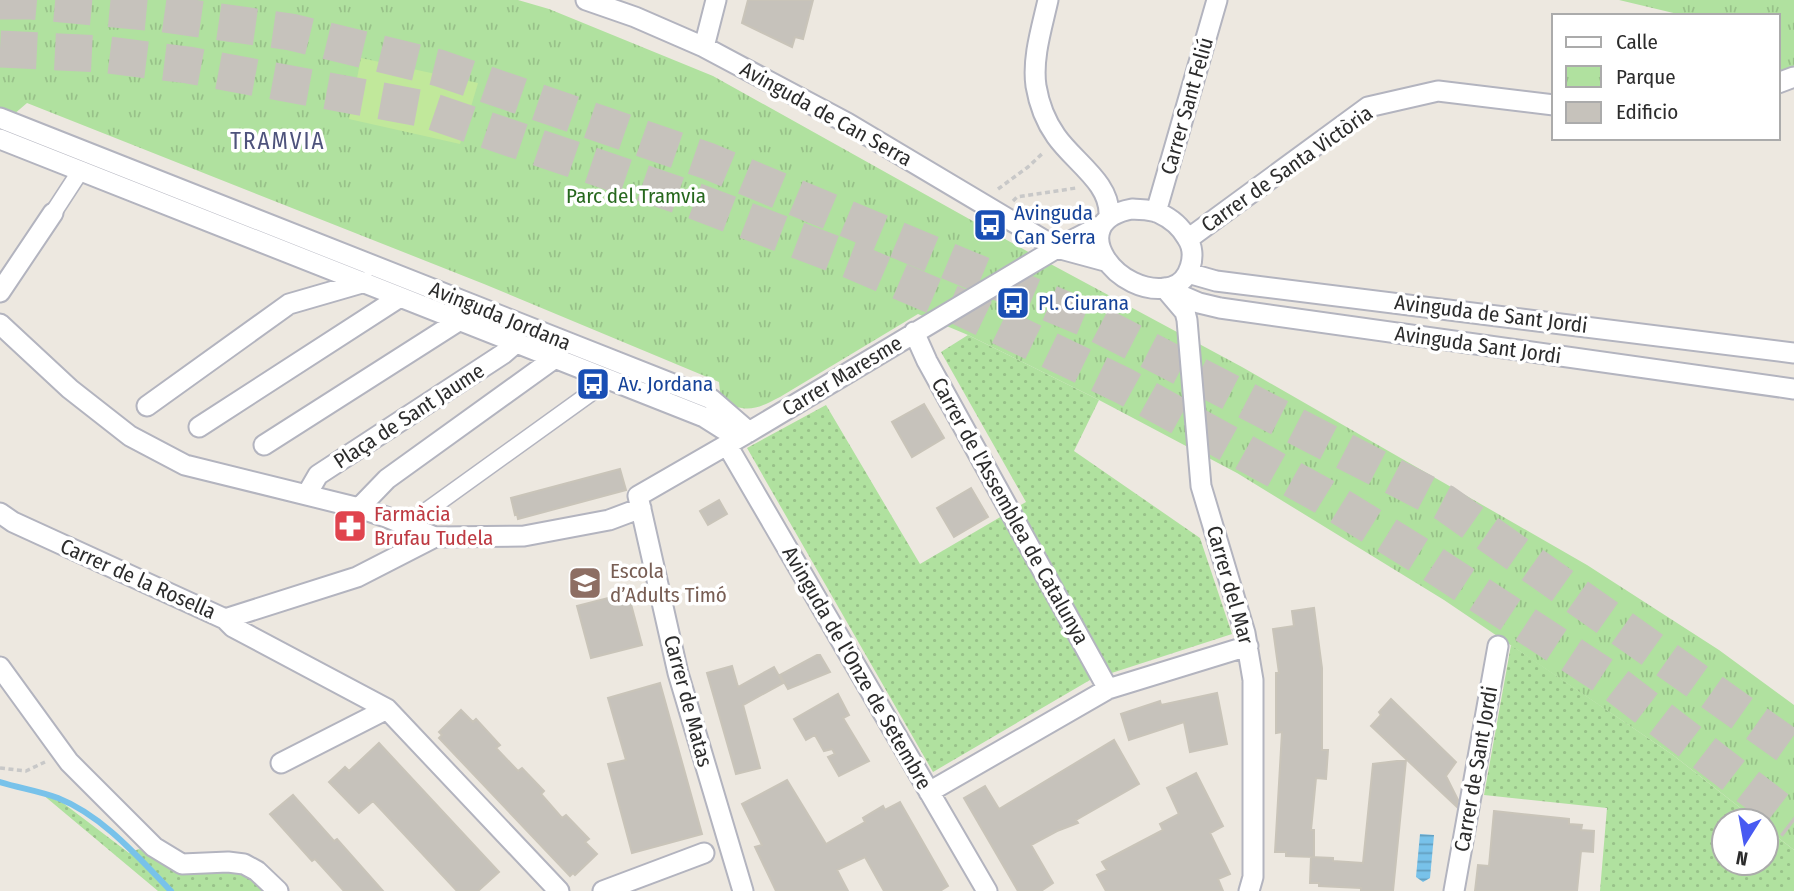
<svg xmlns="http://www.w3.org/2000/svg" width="1794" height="891" font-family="'Fira Sans Condensed',sans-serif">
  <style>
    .grass { fill: url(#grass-dots) }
    .park { fill: url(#park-tufts) }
    .pitch { fill: #c1e89b }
    .water { fill: url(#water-rules) }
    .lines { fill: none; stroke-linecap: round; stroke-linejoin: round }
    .stream { stroke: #78c2ea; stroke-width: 6 }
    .building { fill: #c6c2bb; stroke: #c9c4b9; stroke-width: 2 }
    .motorway-tunnel { stroke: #c6c2bc; stroke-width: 37; stroke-dasharray: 37 18; stroke-linecap: butt }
    .pedestrian-casing { stroke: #b3b4bf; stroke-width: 19 }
    .minor-casing { stroke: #b3b4bf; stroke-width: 23 }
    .path { stroke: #c8c8c8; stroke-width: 3.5; stroke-dasharray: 5 3.5; stroke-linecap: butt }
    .pedestrian { stroke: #fff; stroke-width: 16 }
    .minor { stroke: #fff; stroke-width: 19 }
    .labels { text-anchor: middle; stroke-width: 7; stroke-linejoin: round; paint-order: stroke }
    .street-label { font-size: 21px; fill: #2c2c2c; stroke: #fff }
    .park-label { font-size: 21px; fill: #27681e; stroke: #fff }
    .transit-label { font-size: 21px; fill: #164399; stroke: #fff; text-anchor: start }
    .health-label { font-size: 21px; fill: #be3a42; stroke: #fff; text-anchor: start }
    .education-label { font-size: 21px; fill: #785e54; stroke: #fff; text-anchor: start }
    .neighbourhood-label { font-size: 23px; letter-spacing: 2px; fill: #4e537c; stroke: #fff }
  </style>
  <defs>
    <pattern id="grass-dots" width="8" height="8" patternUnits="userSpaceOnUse" patternTransform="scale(1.75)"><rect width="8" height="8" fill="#b0e19f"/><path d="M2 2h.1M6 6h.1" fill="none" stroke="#98c189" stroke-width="1.8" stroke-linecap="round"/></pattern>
    <pattern id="park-tufts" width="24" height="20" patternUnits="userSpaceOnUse" patternTransform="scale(1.75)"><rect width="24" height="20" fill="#b0e19f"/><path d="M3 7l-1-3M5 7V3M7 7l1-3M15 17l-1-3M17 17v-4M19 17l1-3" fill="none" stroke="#98c189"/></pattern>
    <pattern id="water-rules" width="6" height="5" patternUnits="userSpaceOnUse" patternTransform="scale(1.75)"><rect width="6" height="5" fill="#78c2ea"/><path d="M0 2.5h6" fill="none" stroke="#639ebe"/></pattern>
  </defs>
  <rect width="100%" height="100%" fill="#ede8e0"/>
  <path class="grass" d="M968 335 1099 400 1074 451 1200 538 1232 634 1090 680 933 772 747 448 826 405 920 564 1026 502 941 352Z
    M1511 645 1673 755 1757 821H1724V863H1766V828L1794 850V891H1600L1607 808 1484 795Z
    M42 794 63 803 129 853 139 849 175 869H230L245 873 267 891H158Z"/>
  <path class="park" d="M0 0H518L549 9 713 76 1032 254 1242 367 1587 565 1719 650 1794 705V850L1766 828V821H1757L1673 755 1444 600 1237 473 1099 400 968 335 918 314 780 397C755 410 747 413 721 401L719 382 484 284 27 103 6 121 0 118Z
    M1619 0H1794V82L1778 70V16H1686Z"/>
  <path class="pitch" d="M361 58 478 83 460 144 349 119Z"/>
  <path class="water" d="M1420 834 1434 835 1430 878 1423 882 1416 877Z"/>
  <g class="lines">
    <path class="stream" d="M0 782C19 788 40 791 58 798 103 816 138 857 171 891"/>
  </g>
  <path class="building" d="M748 0H813L803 39 795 37 792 47 742 23Z
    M924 404 944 438 912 457 892 422Z
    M620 469 626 490 518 519 517 514 515 515 511 498Z
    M971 488 988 517 954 537 937 508Z
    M719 500 727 514 708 525 700 511Z
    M628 593 642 645 591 658 577 606Z
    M1314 608 1322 668V750H1328L1326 779 1316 778 1311 830H1314V857L1286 856V852H1275L1282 732 1276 733V673H1279L1273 629 1294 626 1292 611Z
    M817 655H820L830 672 788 689 780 675Z
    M732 666 738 687 774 667 783 683 743 705 760 768 736 774 707 673Z
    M660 683 702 834 632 853 608 764 626 760 608 698Z
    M1217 693 1227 744 1190 752 1184 722 1129 740 1121 714 1160 701 1161 705Z
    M838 694 849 715 843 718 869 761 839 776 828 757 835 754 832 749 824 751 815 735 806 740 794 719Z
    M1391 699 1456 762 1446 776 1458 800 1457 807 1371 726 1381 715 1379 712Z
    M461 710 473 722 476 719 500 745 496 748 518 771 522 768 544 791 541 794 562 818 566 815 589 839 585 842 597 854 575 875 573 873 570 876 439 738 442 735 439 732Z
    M1114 740 1139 784 1076 820 1078 823 1057 831 1031 845 1053 883 1041 891H1018L964 798 985 786 999 809Z
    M379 743 499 872 478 891H457L373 801 359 813 329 782 345 767 349 771Z
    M1406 760 1393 891H1361V888L1319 886V883H1310L1311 857 1333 858V861L1363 863 1373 764Z
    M1196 773 1223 826 1210 833 1230 874 1218 879 1223 891H1106L1097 875 1107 870 1102 862 1163 830 1160 824 1179 814 1167 788Z
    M787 780 826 844 865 822 863 818 883 806 885 810 900 802 948 886 940 891H884L865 857 837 870 848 891H776L755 847 762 845 742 804Z
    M293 795 334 841 337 839 383 891H344L315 859 312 861 270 814Z
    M1494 811 1569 819V824L1582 825 1581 830 1594 831 1593 852 1581 851 1577 891H1475L1478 865 1489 866Z"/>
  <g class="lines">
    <path class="motorway-tunnel" d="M0 1H31L157 13 291 32 439 68 708 161 1090 320 1445 503 1794 750
      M0 49 100 54 188 65 425 109 687 198 850 260 958 306 1124 386 1323 496 1422 557 1610 680 1794 822"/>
    <defs>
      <path id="pedestrian" d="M53 213 81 170
        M407 525 610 379"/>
      <path id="minor" d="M586 0 635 17 704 47 847 123 1057 248 1105 261
        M1048 0C1042 27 1032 58 1036 86 1039 104 1046 122 1056 136 1074 162 1111 183 1109 216
        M704 47 716 0
        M1778 83 1794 77
        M0 118 711 399 749 432
        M0 139 704 417 723 429 749 432
        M1132 209C1141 210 1150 209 1159 213 1170 218 1181 227 1187 238 1198 254 1190 282 1171 287 1118 300 1061 222 1132 209Z
        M1156 212 1217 0
        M1188 239 1368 107 1438 91 1554 105
        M1188 273 1216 281 1794 353
        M1164 288 1199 303 1220 308 1794 389
        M0 292 53 213
        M1168 292 1185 312 1187 320 1201 486 1245 633 1253 680V877L1249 891
        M0 324 70 389 130 436 185 465 359 508 386 517 435 537 524 536 609 520 641 508
        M914 332 927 361 1108 689
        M147 406 289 304 365 282
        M199 427 400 297
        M264 445 460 320
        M727 445 987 891
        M307 494 318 475 503 354 517 342
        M359 508 387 479 555 358
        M0 513 13 522 225 619 357 577 435 537
        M225 619 233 627 387 709 559 891
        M0 667 69 762 154 847 182 864 228 862 244 864 257 871 278 891
        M281 763 387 709
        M929 792 1108 689 1248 646
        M603 891 704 853
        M743 891 678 673 638 496 749 432 1057 248 1102 225
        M1454 891 1498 646"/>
    </defs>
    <use href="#pedestrian" class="pedestrian-casing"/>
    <use href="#minor" class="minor-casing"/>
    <path class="path" d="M998 189 1028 167 1044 152
      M1013 201 1017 197 1076 188
      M0 768 26 771 45 762"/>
    <use href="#pedestrian" class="pedestrian"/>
    <use href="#minor" class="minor"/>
  </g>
  <defs>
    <symbol id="bus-square" viewBox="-11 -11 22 22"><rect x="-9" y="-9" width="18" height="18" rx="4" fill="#1a4fb4" stroke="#fff"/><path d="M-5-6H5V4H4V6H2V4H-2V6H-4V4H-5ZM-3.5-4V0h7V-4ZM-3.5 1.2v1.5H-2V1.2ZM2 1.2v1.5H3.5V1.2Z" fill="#fff"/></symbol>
    <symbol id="pharmacy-square" viewBox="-11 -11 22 22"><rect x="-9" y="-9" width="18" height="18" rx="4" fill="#e0444e" stroke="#fff"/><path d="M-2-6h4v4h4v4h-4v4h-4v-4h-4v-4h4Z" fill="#fff"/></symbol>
    <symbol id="school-square" viewBox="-11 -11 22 22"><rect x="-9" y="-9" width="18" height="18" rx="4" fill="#8d6e63" stroke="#fff"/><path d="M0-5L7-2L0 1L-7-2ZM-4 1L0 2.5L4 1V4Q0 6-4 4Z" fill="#fff"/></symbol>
  </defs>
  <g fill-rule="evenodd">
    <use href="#bus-square" x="971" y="206" width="38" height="38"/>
    <use href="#bus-square" x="994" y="284" width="38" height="38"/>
    <use href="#bus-square" x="574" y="365" width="38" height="38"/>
    <use href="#pharmacy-square" x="331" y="507" width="38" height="38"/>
    <use href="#school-square" x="566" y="564" width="38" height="38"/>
  </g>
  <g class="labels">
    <g class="street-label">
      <text transform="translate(1187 106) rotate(-74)" y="7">Carrer Sant Feliú</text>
      <text transform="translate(826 114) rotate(29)" y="7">Avinguda de Can Serra</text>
      <text transform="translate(1287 169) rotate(-35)" y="7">Carrer de Santa Victòria</text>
      <text transform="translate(1491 314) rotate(7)" y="7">Avinguda de Sant Jordi</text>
      <text transform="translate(500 316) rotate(22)" y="7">Avinguda Jordana</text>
      <text transform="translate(1478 345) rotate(8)" y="7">Avinguda Sant Jordi</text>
      <text transform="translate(842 376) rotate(-31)" y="7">Carrer Maresme</text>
      <text transform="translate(409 416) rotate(-33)" y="7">Plaça de Sant Jaume</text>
      <text transform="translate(1010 511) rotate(61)" y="7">Carrer de l'Assemblea de Catalunya</text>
      <text transform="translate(138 579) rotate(24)" y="7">Carrer de la Rosella</text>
      <text transform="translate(1230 585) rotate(74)" y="7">Carrer del Mar</text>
      <text transform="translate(857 668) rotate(60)" y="7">Avinguda de l'Onze de Setembre</text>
      <text transform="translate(688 701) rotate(75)" y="7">Carrer de Matas</text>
      <text transform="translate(1476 769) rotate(-80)" y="7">Carrer de Sant Jordi</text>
    </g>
    <g class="park-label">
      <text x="636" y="203">Parc del Tramvia</text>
    </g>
    <g class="transit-label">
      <text x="1014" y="220">Avinguda<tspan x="1014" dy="24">Can Serra</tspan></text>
      <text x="1038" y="310">Pl. Ciurana</text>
      <text x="618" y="391">Av. Jordana</text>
    </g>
    <g class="health-label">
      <text x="374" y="521">Farmàcia<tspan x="374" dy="24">Brufau Tudela</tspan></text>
    </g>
    <g class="education-label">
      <text x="610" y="578">Escola<tspan x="610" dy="24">d’Adults Timó</tspan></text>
    </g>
    <g class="neighbourhood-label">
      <text x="278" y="149">TRAMVIA</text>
    </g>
  </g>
  <rect x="1552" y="14" width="228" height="126" fill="#ffffff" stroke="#ababab" stroke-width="2"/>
  <rect x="1566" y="37" width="35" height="10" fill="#ffffff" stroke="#ababab" stroke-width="2"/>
  <text x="1616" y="49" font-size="21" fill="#2c2c2c">Calle</text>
  <rect x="1566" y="66" width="35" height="21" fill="url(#park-tufts)" stroke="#ababab" stroke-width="2"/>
  <text x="1616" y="84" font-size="21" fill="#2c2c2c">Parque</text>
  <rect x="1566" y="102" width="35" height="21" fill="#c6c2bb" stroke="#ababab" stroke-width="2"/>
  <text x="1616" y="119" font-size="21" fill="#2c2c2c">Edificio</text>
  <g transform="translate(1745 842) rotate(191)"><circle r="33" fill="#ffffff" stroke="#ababab" stroke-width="2"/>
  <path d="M0-5L12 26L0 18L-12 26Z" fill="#485af2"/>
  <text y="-10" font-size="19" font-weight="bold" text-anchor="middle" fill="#2c2c2c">N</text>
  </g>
</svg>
